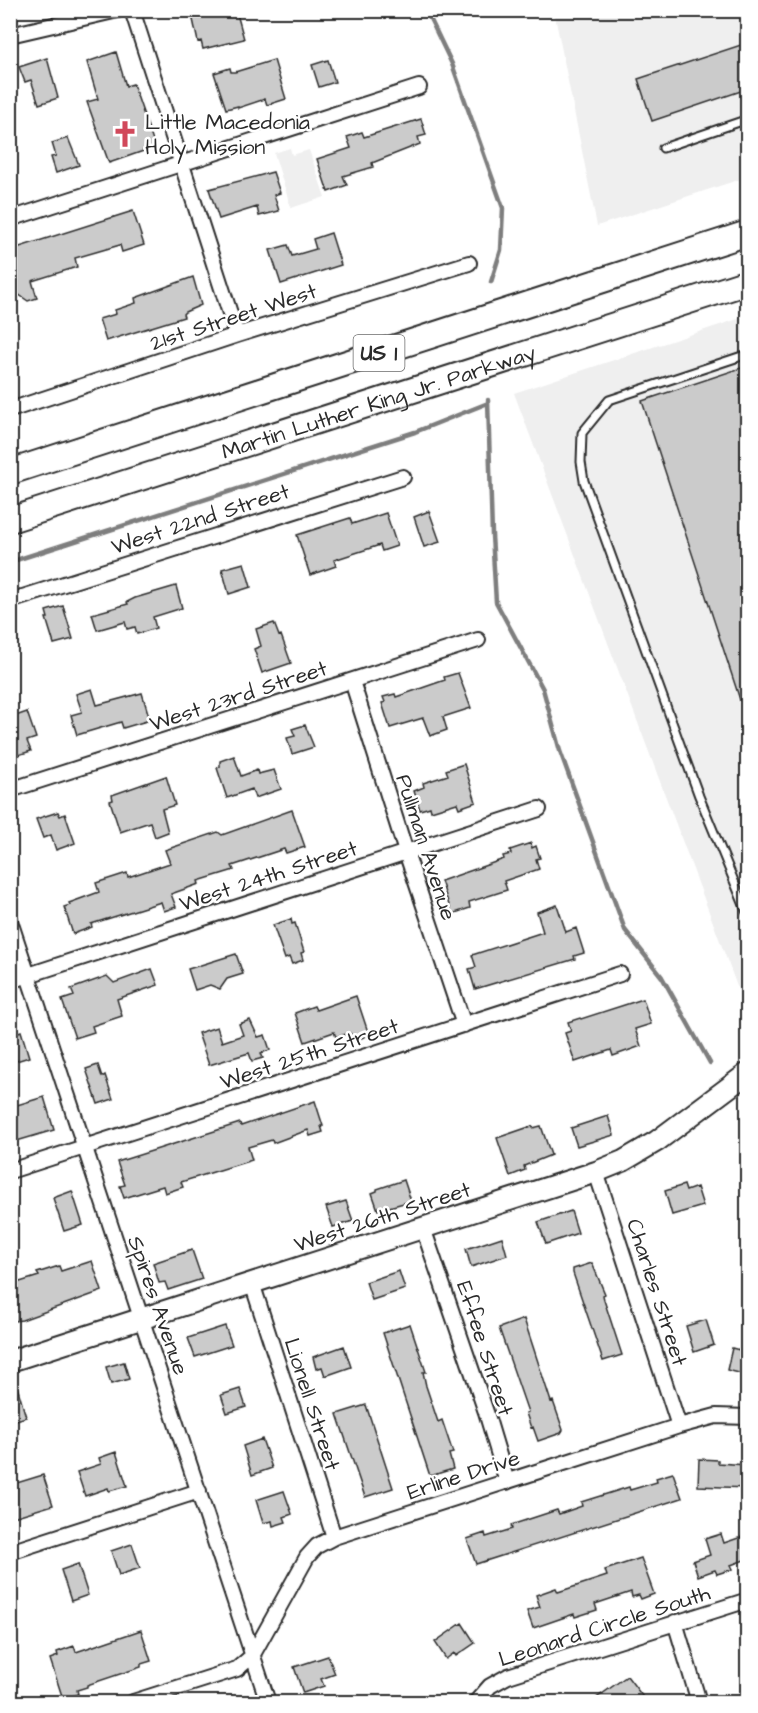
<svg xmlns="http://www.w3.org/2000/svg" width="758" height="1713" font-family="'Architects Daughter',sans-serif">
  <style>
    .built { fill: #efefef }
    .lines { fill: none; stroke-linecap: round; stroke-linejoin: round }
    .stream { stroke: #7e7e7e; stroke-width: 4.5 }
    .building { fill: #cbcbcb; stroke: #2b2b2b; stroke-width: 1.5 }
    .lane-casing { stroke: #2b2b2b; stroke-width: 11 }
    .street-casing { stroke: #2b2b2b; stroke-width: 18 }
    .secondary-casing { stroke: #2b2b2b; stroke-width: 24 }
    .highway-casing { stroke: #2b2b2b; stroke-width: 28 }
    .lane { stroke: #fff; stroke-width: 7 }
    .street { stroke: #fff; stroke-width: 14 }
    .secondary { stroke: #fff; stroke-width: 20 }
    .highway { stroke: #fff; stroke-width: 24 }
    .labels { text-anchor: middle; stroke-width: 5; stroke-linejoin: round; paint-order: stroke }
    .shield { fill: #fff; stroke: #6b6b6b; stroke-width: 1.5 }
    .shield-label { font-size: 21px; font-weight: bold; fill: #2b2b2b }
    .poi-label { font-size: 22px; fill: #2b2b2b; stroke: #fff; text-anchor: start }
    .street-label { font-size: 22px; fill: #2b2b2b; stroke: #fff }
  </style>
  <rect width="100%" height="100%" fill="#fff"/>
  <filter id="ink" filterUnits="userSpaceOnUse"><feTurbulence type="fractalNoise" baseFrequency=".0167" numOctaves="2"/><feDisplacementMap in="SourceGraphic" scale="12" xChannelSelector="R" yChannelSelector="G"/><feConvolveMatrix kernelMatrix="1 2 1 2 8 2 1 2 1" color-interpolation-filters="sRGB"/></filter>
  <g filter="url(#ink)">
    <path class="built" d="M554 11H747V177L597 226Z
      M290 148 292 155 309 150 325 197 291 208 274 153Z
      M747 316V1013L514 393Z"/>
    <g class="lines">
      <path class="stream" d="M426 10 452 64 503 208 501 250 491 282
        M488 400 492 535 496 602 543 689 560 751 625 930 662 977 710 1063
        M10 562 415 432 488 403"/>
    </g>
    <path class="building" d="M208 10H236L244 39 203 49 201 41 198 42 192 15Z
      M747 43V89L652 121 638 79Z
      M116 52 126 86 133 84 155 147 109 163 87 102 98 99 87 62Z
      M47 58 58 98 39 104 31 80 25 82 19 67Z
      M274 60 286 99 267 105 265 99 238 108V106L226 109 214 73 230 68 231 72H235Z
      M328 60 335 82 319 87 312 65Z
      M421 119 426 135 418 137 420 144 372 163 373 167 343 176 347 185 328 192 317 159 351 148 347 137 362 132 364 137Z
      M68 138 79 165 56 173 51 157 56 156 52 143Z
      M273 172 280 193 274 195 279 211 259 216 257 207 219 219 209 189Z
      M133 211 144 245 122 252 120 245 75 258 77 267 32 281 37 298 28 301 15 292 10 279V250Z
      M331 233 341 265 281 284 270 250 288 245 292 256 316 249 313 239Z
      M193 277 201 305 185 312 183 314 184 317 106 341 99 319 116 314 115 310 136 303 135 298Z
      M747 366V715H745L642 401Z
      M429 511 440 542 424 547 414 517Z
      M386 513 397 546 382 551 380 545 334 560 336 566 310 575 297 535 350 518 352 524Z
      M244 563 251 587 229 594 222 569Z
      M176 586 182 608 153 617 156 628 137 634 135 627 127 629 125 622 97 630 92 614 128 604 127 602 135 598Z
      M63 606 73 639 54 644 46 618H48L46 611Z
      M274 623 279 636 281 635 291 663 262 673 254 649 261 646 256 629Z
      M458 673 471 708 443 717 447 730 430 736 423 718 390 728 382 703 385 702 383 697 395 694 396 697 445 680 444 677Z
      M92 689 97 705 142 693 150 720 123 728 121 722 77 735 71 715 82 712 76 694Z
      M27 712 36 738 27 741 31 751 18 755 10 731V718Z
      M305 725 314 747 292 754 287 738 295 736 292 729Z
      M234 756 241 776 257 770 258 774 274 770 281 789 255 798 252 789 227 798 217 768 220 767V761Z
      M464 764 476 802 459 808 457 803 431 811 430 807 420 810 414 791 424 787 423 783 448 775 446 770Z
      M166 776 175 805 162 809 168 832 155 837 150 822 120 832 110 801 113 800 112 795Z
      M292 810 305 847 286 853 284 849 232 866 234 870 198 881 199 884 171 894 176 907 164 911 161 902 91 924 92 927 73 934 64 907 70 905 69 903 99 892 96 883 127 873 128 877 170 863 165 850 218 832 222 835Z
      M58 812 60 816 65 814 75 843 56 850 51 835 43 838 36 819Z
      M531 843 532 848 536 846 540 858 536 859 539 869 504 881 507 890 469 902 470 908 452 914 441 881 504 859 503 856 511 854 510 850Z
      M557 905 566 932 576 928 584 953 574 956 575 959 475 989 469 969 476 967 472 955 543 932 537 912Z
      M291 919 292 924 295 923 304 952 301 953 303 960 292 964 289 957 285 959 273 925Z
      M236 954 243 974 227 979 220 989 210 985 195 990 188 969Z
      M152 969 158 985 117 999 122 1016 92 1026 94 1032 75 1038 62 1000 74 996 71 989 107 976 114 983Z
      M356 996 369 1035 356 1040 350 1033 336 1037 334 1032 305 1042 295 1013 314 1006 316 1010Z
      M643 999 651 1024 635 1029 641 1046 613 1056 611 1050 575 1062 565 1033 571 1031 568 1022 580 1018 581 1019Z
      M250 1020 258 1037 265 1035 270 1050 261 1053 263 1058 252 1061 249 1053 209 1065 198 1033 217 1027 222 1042 243 1035 239 1024Z
      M21 1031 29 1057 10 1063V1035Z
      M98 1065 102 1077 105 1075 113 1099 98 1104 86 1069Z
      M44 1097 54 1130 10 1143V1107Z
      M315 1101 323 1126H321L323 1132 310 1136 308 1130 273 1143 272 1140 248 1147 252 1160 181 1182 183 1187 165 1193 163 1186 124 1198 120 1186 125 1185 117 1162 240 1123 241 1126Z
      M608 1116 614 1135 577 1146 571 1128Z
      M532 1126 533 1128 541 1126 551 1155 524 1166 525 1170 510 1176 497 1138Z
      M404 1180 411 1201 378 1210 372 1193 377 1191V1189Z
      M684 1185 686 1191 697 1187 703 1206 672 1215 665 1191Z
      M72 1191 83 1225 64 1231 53 1198Z
      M346 1201 353 1221 333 1227 326 1207Z
      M571 1211 578 1233 546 1244 538 1222Z
      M502 1237 507 1255 471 1267 466 1249Z
      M192 1250 202 1279 168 1290 165 1282 159 1283 153 1263Z
      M92 1261 102 1291 22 1320 14 1321 10 1310V1285L39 1276 37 1273 59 1266 61 1271Z
      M592 1263 605 1294 603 1295 604 1300 622 1355 603 1361 573 1273V1269Z
      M399 1271 405 1289 372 1300 366 1282Z
      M524 1319 551 1402 553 1401 563 1430 561 1433 538 1441 533 1427 531 1428 526 1413 528 1412 499 1328Z
      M706 1320 714 1345 694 1352 686 1326Z
      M410 1324 426 1372H423L426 1386 438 1422 442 1420 453 1453 449 1454 453 1469 430 1476 383 1333Z
      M225 1326 232 1345 195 1357 188 1338Z
      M344 1346 351 1367 325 1376 322 1367 316 1369 313 1357Z
      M732 1348 747 1352V1375L727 1370Z
      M124 1362 129 1379 111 1384 106 1367Z
      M14 1376 26 1417 10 1422V1377Z
      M240 1389 246 1407 227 1413 221 1395Z
      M366 1405 393 1488 365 1497 337 1414Z
      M262 1439 272 1468 252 1475 243 1446Z
      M116 1452 127 1486 109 1491 108 1488 85 1496 77 1472 101 1464 99 1458Z
      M699 1459 718 1460V1463L747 1465V1488L698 1486Z
      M673 1473 682 1498 476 1564 467 1539 485 1533 486 1537 512 1529 511 1525 557 1510 559 1514 582 1506 581 1502 629 1487 630 1490 657 1482 656 1478Z
      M43 1475 53 1505 10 1518V1485Z
      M284 1491 292 1514 284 1517 286 1522 273 1526 272 1521 263 1523 256 1500Z
      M721 1534 724 1543 747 1535V1559L731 1565 733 1569 717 1574 715 1570 698 1576 693 1561 710 1555 705 1539Z
      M132 1544 140 1568 119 1575 111 1551Z
      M641 1558 654 1594 641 1599 639 1595 632 1597 631 1592 595 1604 597 1610 575 1617 574 1614 533 1628 527 1611 540 1607 536 1595 556 1588 558 1592 607 1576 605 1570Z
      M78 1564 88 1595 71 1601 61 1570Z
      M462 1623 475 1643 456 1656 454 1653 446 1659 435 1642Z
      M141 1630 151 1661 141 1664V1667L87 1685V1687L77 1690 78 1694 63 1699 50 1659 58 1656 57 1652 74 1646 76 1652Z
      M328 1656 335 1674 321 1679 324 1686 303 1693 294 1667Z
      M627 1676 643 1697 636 1702H591Z"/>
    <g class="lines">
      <defs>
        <path id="lane" d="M663 148 748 119
          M748 354 609 400 582 433 581 462 584 481 699 796 748 915"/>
        <path id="street" d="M132 10 237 335
          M10 35 118 10
          M10 219 419 87
          M10 410 237 335 469 263
          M10 601 403 477
          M352 681 406 852 464 1025
          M10 790 478 640
          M10 921 268 1702
          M10 981 539 809
          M10 1171 620 974
          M596 1172 679 1426
          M423 1228 486 1412 507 1482
          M252 1283 334 1537
          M10 1552 199 1491
          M675 1622 699 1702
          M133 1702 237 1669 252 1656 307 1557 317 1546 334 1537 679 1426 716 1416 748 1417
          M476 1702 490 1686 508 1676 748 1600"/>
        <path id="secondary" d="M10 1361 596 1172 623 1161 657 1141 748 1073"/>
        <g id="highway">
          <path d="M10 472 748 233"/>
          <path id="s1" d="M10 520 748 282"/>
        </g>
      </defs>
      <use href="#lane" class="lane-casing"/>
      <use href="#street" class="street-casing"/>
      <use href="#secondary" class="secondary-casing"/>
      <use href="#highway" class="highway-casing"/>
      <use href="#lane" class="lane"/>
      <use href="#street" class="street"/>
      <use href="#secondary" class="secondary"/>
      <use href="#highway" class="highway"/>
    </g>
  </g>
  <defs>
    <symbol id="church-bare" viewBox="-9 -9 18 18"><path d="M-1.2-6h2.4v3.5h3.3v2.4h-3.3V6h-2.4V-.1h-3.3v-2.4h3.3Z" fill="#d1495b" stroke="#fff" stroke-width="2.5" paint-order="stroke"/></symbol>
  </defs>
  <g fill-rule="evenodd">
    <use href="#church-bare" x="106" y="115" width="38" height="38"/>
  </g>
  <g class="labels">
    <rect class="shield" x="353.5" y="335" width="51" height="36" rx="4.5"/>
    <g class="shield-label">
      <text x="379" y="360">US 1</text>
    </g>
    <g class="poi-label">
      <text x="145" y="129">Little Macedonia<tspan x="145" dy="25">Holy Mission</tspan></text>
    </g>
    <g class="street-label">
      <text transform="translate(233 316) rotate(-18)" y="8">21st Street West</text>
      <text dy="8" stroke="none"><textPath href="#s1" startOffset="387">Martin Luther King Jr. Parkway</textPath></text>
      <text transform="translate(200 518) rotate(-18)" y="8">West 22nd Street</text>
      <text transform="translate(238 695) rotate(-18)" y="8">West 23rd Street</text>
      <text transform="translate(427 847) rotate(72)" y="8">Pullman Avenue</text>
      <text transform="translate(268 875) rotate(-18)" y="8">West 24th Street</text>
      <text transform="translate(309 1053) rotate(-18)" y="8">West 25th Street</text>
      <text transform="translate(382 1216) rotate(-18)" y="8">West 26th Street</text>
      <text transform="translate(658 1292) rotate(72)" y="8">Charles Street</text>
      <text transform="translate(159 1305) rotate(71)" y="8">Spires Avenue</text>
      <text transform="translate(486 1348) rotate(72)" y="8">Effee Street</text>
      <text transform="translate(313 1404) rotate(72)" y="8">Lionell Street</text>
      <text transform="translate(463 1474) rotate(-18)" y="8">Erline Drive</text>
      <text transform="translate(604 1625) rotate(-18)" y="8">Leonard Circle South</text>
    </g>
  </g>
  <rect width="758" height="1713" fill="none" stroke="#fff" stroke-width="36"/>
  <rect x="18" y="18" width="722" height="1677" fill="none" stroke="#2b2b2b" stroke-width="2" filter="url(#ink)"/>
</svg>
